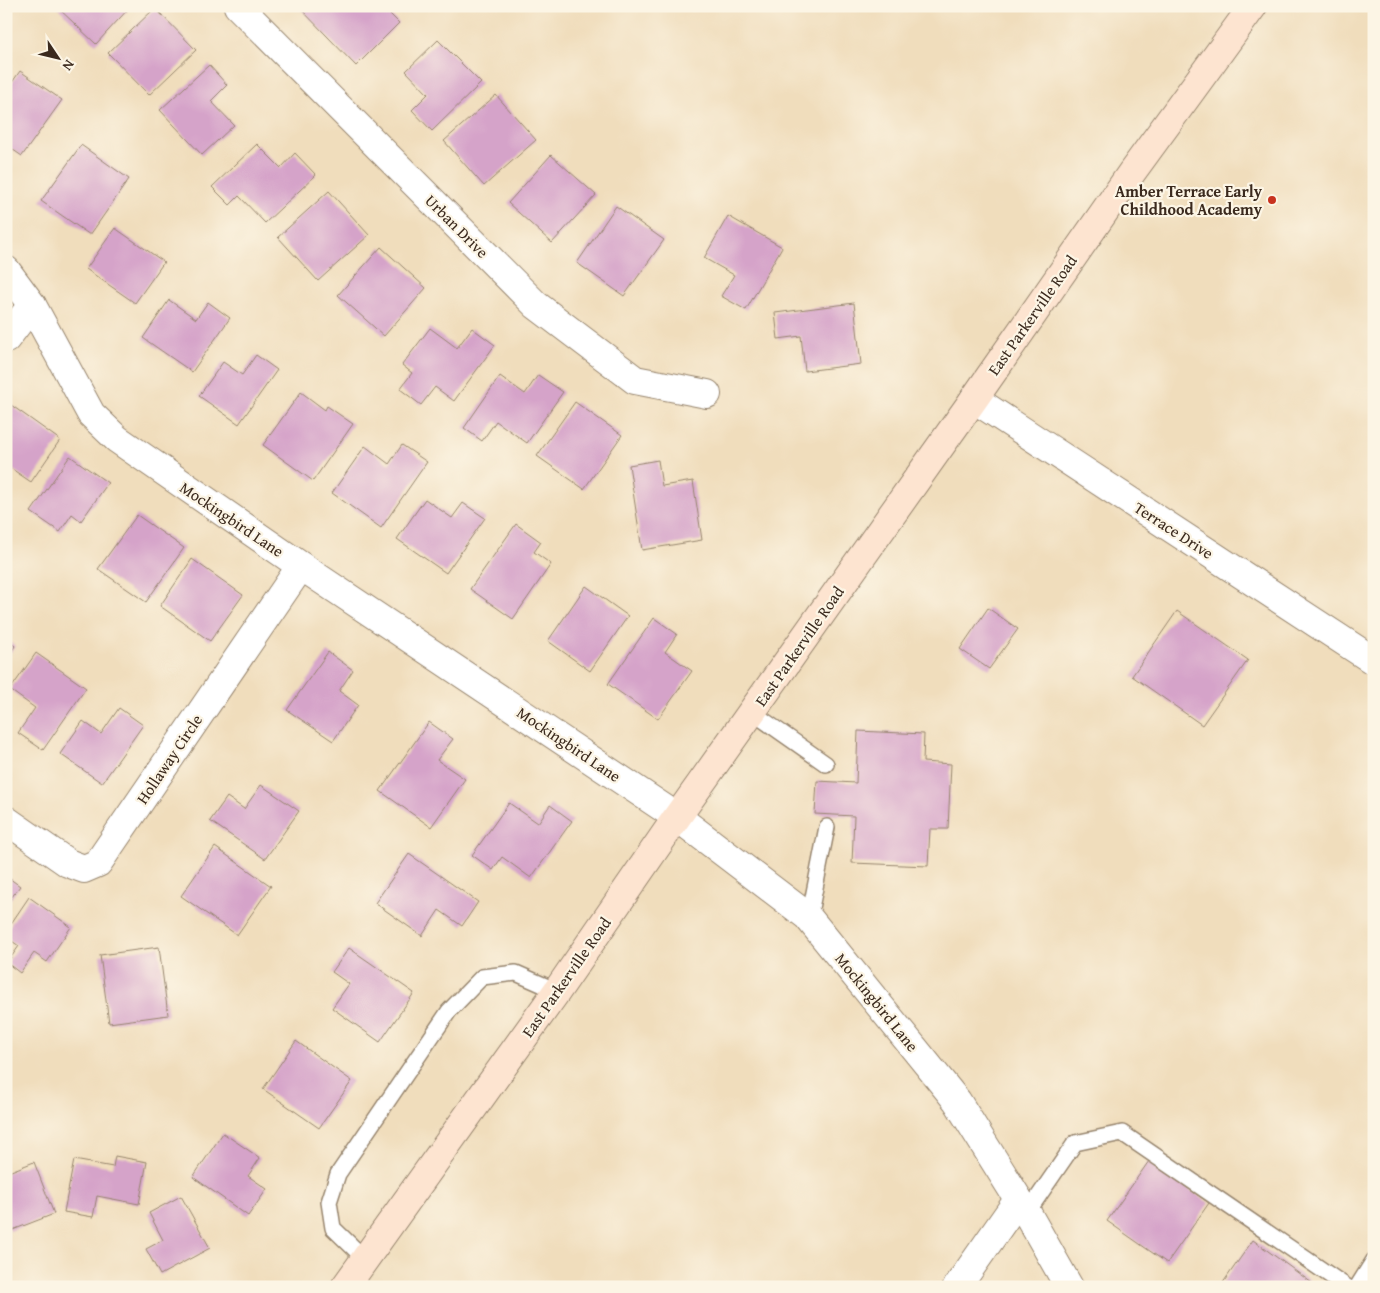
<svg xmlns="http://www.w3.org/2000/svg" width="1380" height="1293" font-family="'Gentium Book Plus',serif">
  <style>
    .building { fill: #d5a3c9 }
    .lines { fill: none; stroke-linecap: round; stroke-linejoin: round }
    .service-casing { stroke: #96846d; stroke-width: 18 }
    .minor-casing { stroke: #96846d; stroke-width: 30 }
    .tertiary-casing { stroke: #96846d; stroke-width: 30 }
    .secondary-casing { stroke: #96846d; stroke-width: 30 }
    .service { stroke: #fff; stroke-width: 15 }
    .minor { stroke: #fff; stroke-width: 28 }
    .tertiary { stroke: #fff; stroke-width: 28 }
    .secondary { stroke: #fde4d0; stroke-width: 28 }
    .poi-dot { fill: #c8321e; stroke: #fcf5e5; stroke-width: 2 }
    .labels { text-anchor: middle; stroke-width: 4.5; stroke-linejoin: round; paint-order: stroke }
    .poi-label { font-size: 16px; font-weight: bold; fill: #3b2a1e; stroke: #fcf5e5; text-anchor: end }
    .street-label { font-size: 16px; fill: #3b2a1e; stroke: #fcf5e5 }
  </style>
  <rect width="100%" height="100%" fill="#fcf5e5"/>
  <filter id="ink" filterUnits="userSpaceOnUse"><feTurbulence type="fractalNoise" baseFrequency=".02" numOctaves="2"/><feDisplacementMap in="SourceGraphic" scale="10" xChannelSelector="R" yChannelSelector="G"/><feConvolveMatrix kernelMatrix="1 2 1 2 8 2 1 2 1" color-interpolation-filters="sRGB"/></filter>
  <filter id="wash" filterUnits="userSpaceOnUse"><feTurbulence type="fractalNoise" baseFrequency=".0096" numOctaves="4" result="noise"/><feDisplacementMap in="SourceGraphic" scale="20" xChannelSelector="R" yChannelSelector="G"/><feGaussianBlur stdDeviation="1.12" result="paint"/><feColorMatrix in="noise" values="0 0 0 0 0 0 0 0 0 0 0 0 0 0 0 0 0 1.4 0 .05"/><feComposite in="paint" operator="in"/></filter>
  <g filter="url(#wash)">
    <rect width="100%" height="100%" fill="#f0ddbc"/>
    <g id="blocks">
      <path class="building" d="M56 6H131L96 44Z
        M298 6H382L399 23 356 66Z
        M155 8 196 50 149 95 108 53Z
        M438 40 481 83 432 131 412 110 428 94 406 71Z
        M209 65 227 85 211 101 234 125 202 155 160 110Z
        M20 71 62 100 22 156 6 145V91Z
        M496 95 536 140 484 186 444 141Z
        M257 144 281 168 295 153 316 175 265 223 239 196 230 205 212 187Z
        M81 145 129 179 90 235 41 201Z
        M551 155 596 195 552 243 508 203Z
        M329 191 369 235 318 281 278 237Z
        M616 206 664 240 624 296 577 263Z
        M728 216 782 247 746 310 721 296 734 275 704 258Z
        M115 228 164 262 135 303 86 269Z
        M381 247 426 288 384 336 338 295Z
        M169 300 196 319 208 302 230 318 192 372 143 338Z
        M854 303 861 364 805 371 801 336 778 339 775 313Z
        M430 328 457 348 472 328 495 345 454 401 435 387 421 405 400 389 412 373 402 365Z
        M256 355 277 370 239 424 199 396 223 362 242 375Z
        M538 375 563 392 527 443 496 421 482 441 464 428 500 376 525 394Z
        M301 392 325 410 327 406 353 424 313 481 263 445Z
        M575 402 622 435 584 489 537 456Z
        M11 405 60 440 31 482 6 465V413Z
        M402 445 427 462 381 528 332 493 365 446 389 464Z
        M70 456 108 483 81 521 72 514 60 532 31 512Z
        M658 460 662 486 693 481 702 540 642 550 629 465Z
        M425 499 452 518 463 503 485 518 446 573 397 539Z
        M137 515 184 548 146 602 98 569Z
        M516 524 541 542 534 552 551 564 513 619 470 589Z
        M192 559 243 595 210 641 160 606Z
        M586 586 628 616 590 671 548 641Z
        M988 608 1018 629 989 669 960 649Z
        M1177 611 1248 660 1202 725 1132 676Z
        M654 618 677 634 665 652 692 671 658 719 608 684Z
        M6 639 15 646 6 659Z
        M328 652 353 670 339 691 358 705 333 741 287 710Z
        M36 653 86 688 43 750 18 733 35 708 10 690Z
        M119 708 143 725 102 783 60 754 83 721 101 734Z
        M429 722 453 739 437 760 465 779 431 827 380 791Z
        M858 731 924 734 923 762 951 764 948 829H930L928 866 852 863 854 816 815 814 817 781 856 783Z
        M261 785 299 811 265 859 210 821 227 797 244 809Z
        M509 803 538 823 550 805 572 821 531 878 502 857 493 870 472 855Z
        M215 847 271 886 237 935 181 896Z
        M409 854 478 902 462 926 439 910 422 936 375 903Z
        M6 876 20 886 6 905Z
        M29 897 71 927 47 962 34 953 20 973 7 963 19 946 6 937V931Z
        M159 947 168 1015 109 1023 100 955Z
        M349 948 414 993 380 1042 332 1008 349 984 332 972Z
        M296 1041 352 1081 319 1128 263 1089Z
        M223 1133 260 1158 248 1176 267 1189 248 1216 193 1177Z
        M115 1156 147 1162 139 1204 97 1196 93 1217 64 1212 74 1160 113 1167Z
        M1149 1161 1209 1203 1167 1263 1107 1221Z
        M34 1162 54 1214 10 1231 6 1222V1173Z
        M181 1196 210 1248 160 1275 146 1249 163 1240 149 1213Z
        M1253 1240 1312 1283 1310 1287H1220Z"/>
    </g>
  </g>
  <g filter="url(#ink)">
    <use href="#blocks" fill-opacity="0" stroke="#96846d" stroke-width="1"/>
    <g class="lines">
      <defs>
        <path id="service" d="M752 712 826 764
          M809 918 827 827
          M1027 1213 1075 1143 1122 1133 1347 1287
          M365 1259 333 1228 329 1202 338 1174 449 1011 482 977 516 973 557 991
          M1357 1287 1374 1260"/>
        <path id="minor" d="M238 6 536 305 635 380 707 394
          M6 339 32 305
          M974 399 1374 661
          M6 820 68 863 84 869 98 863 301 566
          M957 1287 1018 1200"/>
        <path id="tertiary" d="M6 270 32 305 91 414 117 439 301 566 677 817 807 916 957 1101 1027 1213 1069 1287"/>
        <path id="secondary" d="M345 1287 557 991 677 817 974 399 1132 172 1253 6"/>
      </defs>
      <use href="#service" class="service-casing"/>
      <use href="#minor" class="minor-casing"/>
      <use href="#tertiary" class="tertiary-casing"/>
      <use href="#secondary" class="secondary-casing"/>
      <use href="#service" class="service"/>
      <use href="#minor" class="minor"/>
      <use href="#tertiary" class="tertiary"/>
      <use href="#secondary" class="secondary"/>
    </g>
  </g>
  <circle class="poi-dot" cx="1272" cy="200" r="5"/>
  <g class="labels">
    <g class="poi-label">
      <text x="1262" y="197">Amber Terrace Early<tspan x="1262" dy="18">Childhood Academy</tspan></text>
    </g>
    <g class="street-label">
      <text transform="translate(457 226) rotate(45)" y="6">Urban Drive</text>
      <text transform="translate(1032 315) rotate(-55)" y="6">East Parkerville Road</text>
      <text transform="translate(232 519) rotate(34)" y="6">Mockingbird Lane</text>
      <text transform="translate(1174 530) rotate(33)" y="6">Terrace Drive</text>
      <text transform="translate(799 646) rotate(-55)" y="6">East Parkerville Road</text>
      <text transform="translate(569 744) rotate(34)" y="6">Mockingbird Lane</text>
      <text transform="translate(169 759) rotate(-56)" y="6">Hollaway Circle</text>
      <text transform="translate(566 977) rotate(-55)" y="6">East Parkerville Road</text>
      <text transform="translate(877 1002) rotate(51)" y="6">Mockingbird Lane</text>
    </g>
  </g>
  <rect width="1380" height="1293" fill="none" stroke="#fcf5e5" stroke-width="25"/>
  <g transform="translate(58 58) rotate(125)" stroke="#fcf5e5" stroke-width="4" paint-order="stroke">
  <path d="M0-4L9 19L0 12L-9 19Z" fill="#3b2a1e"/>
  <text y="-8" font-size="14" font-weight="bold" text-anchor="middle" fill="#3b2a1e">N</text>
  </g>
</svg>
